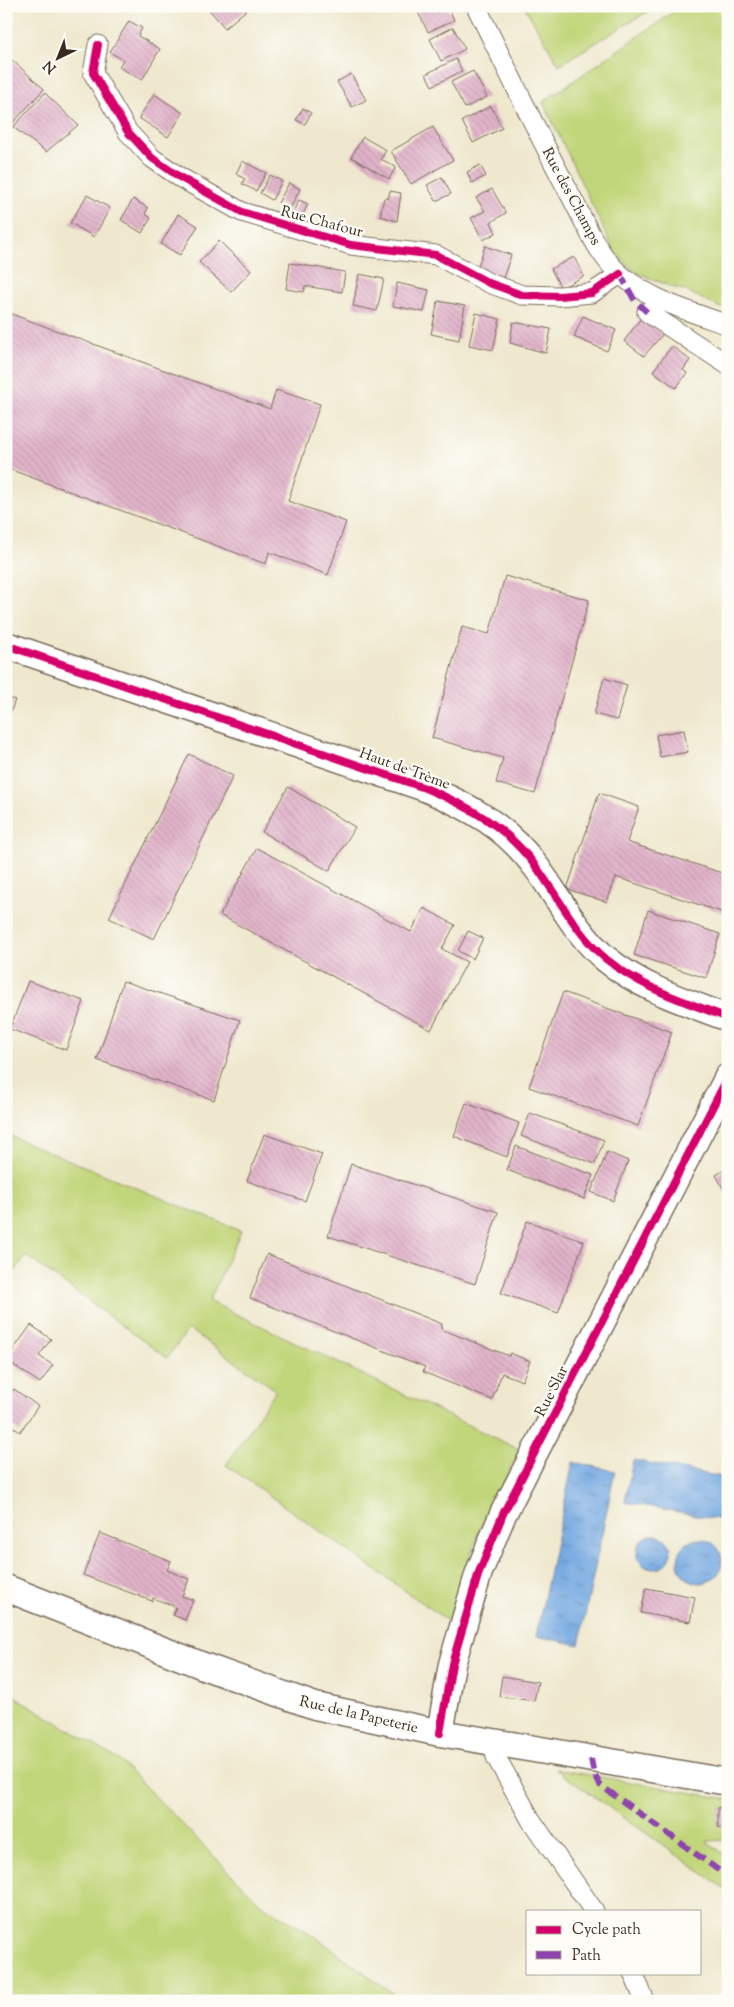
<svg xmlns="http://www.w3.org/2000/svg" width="734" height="2007" font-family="'Sorts Mill Goudy',serif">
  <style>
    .green { fill: #c1d67a; stroke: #7e804c }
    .water { fill: url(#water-ripples); stroke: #586980 }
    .building { fill: url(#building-back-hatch) }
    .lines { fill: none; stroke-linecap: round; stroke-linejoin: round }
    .street-casing { stroke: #7a6c5c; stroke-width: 21 }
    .secondary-casing { stroke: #7a6c5c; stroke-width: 29 }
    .street { stroke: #fff; stroke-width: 19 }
    .secondary { stroke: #fff; stroke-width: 26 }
    .quiet { stroke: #8e44ad; stroke-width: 6; stroke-dasharray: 12 6; stroke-linecap: butt }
    .cycleway-casing { stroke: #fdfcf7; stroke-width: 11 }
    .cycleway { stroke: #d6006c; stroke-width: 8 }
    .labels { text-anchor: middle; stroke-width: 4.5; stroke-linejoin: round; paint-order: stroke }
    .street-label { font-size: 15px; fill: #3b2a1e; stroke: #fdfcf7 }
  </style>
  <defs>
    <pattern id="water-ripples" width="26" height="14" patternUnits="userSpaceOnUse" patternTransform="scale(1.25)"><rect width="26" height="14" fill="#74a8e1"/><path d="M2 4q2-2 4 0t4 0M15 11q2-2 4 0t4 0" fill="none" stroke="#6089b6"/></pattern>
    <pattern id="building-back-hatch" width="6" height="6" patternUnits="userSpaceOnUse" patternTransform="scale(1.25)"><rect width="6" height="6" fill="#e1b3ca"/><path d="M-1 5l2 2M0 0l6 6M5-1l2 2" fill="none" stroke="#c29aad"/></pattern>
  </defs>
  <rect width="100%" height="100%" fill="#fdfcf7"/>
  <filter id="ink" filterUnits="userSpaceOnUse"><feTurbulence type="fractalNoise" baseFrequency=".02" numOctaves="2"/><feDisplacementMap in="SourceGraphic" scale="10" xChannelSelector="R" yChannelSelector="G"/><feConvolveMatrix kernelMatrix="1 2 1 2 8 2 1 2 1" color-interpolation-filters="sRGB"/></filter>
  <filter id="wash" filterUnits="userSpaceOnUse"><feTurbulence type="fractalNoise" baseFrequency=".0096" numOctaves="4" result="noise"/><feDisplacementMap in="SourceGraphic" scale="20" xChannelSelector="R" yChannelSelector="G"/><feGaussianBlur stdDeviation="1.12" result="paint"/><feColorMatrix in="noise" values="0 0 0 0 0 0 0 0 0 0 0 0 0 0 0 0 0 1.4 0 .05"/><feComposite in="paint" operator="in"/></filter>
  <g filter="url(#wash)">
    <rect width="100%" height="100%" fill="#efe8ce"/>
    <path class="green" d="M524 6H657L559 65Z
      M682 6H728V304L721 308 684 290 672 287 635 272 615 253 543 102Z
      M6 1134 241 1231 209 1301 520 1450 480 1528 448 1621 226 1465 276 1390 189 1329 167 1358 26 1256 6 1283Z
      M6 1691 119 1760 261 1904 313 1935 403 2001H6Z
      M555 1769 728 1799V1840L706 1841 728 1857V1891Z"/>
    <path class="water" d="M633 1460 728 1478V1521L625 1502Z
      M573 1462 615 1471 579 1645 536 1636Z
      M637 1552a17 17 0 1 1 34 0a17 17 0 1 1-34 0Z
      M678 1561a22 22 0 1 1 44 0a22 22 0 1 1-44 0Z"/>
    <g id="blocks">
      <path class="building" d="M206 6H251L225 28Z
        M425 6H448L454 20 428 32 417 10Z
        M129 21 142 28 138 36 160 49 142 80 119 67 123 60 110 52Z
        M453 27 465 49 441 61 430 39Z
        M11 59 44 89 12 124 6 118V63Z
        M456 59 462 71 432 86 426 74Z
        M473 71 487 97 465 108 451 82Z
        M351 74 366 100 352 107 337 82Z
        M45 93 78 125 46 152 13 127Z
        M154 94 183 113 168 137 139 118Z
        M491 106 502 128 473 143 462 121Z
        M303 108 311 113 305 124 296 120Z
        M433 127 453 160 411 184 391 151Z
        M363 137 386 150 381 159 396 167 389 179 351 157Z
        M242 161 266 173 256 191 242 184 245 179 236 174Z
        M480 165 486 176 472 183 467 172Z
        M270 175 282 181 272 200 260 193Z
        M442 177 451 194 436 201 427 185Z
        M289 183 300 189 290 209 278 203Z
        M492 189 506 213 491 222 496 233 483 240 471 218 485 211 476 198Z
        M390 191 401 193 397 221 380 216 384 198 388 199Z
        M87 195 110 208 94 237 70 223Z
        M133 199 148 208 145 214 151 218 142 233 121 220Z
        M299 200 308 204 301 218 292 214Z
        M178 214 198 226 180 255 161 244Z
        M219 241 251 271 231 292 199 262Z
        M485 246 511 255 503 278 477 269Z
        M574 257 584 276 561 288 551 269Z
        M290 263 345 272 342 292 305 286 304 292 286 289Z
        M359 274 384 279 377 311 353 306Z
        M397 283 429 290 424 312 393 306Z
        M438 301 465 306 459 340 431 334Z
        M6 312 270 409 276 390 320 404 288 501 346 522 328 575 269 552 266 564 6 468Z
        M476 313 500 319 493 350 469 345Z
        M583 316 616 330 607 351 574 337Z
        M641 318 663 334 644 356 624 341Z
        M513 322 551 329 546 353 510 343Z
        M672 346 690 360 683 370 687 373 676 388 653 371Z
        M505 576 589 600 535 794 496 783 503 758 432 738 462 627 489 634Z
        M604 678 627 685 617 720 594 714Z
        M6 697 15 700 6 724Z
        M684 730 688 752 660 757 656 735Z
        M189 754 233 776 154 939 109 918Z
        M288 787 355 827 329 871 262 832Z
        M599 793 639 807 627 842 728 875 727 914 616 877 607 902 567 889Z
        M257 848 411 932 424 908 455 925 442 949 467 962 431 1030 220 915Z
        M648 910 720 934 706 978 634 955Z
        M468 931 483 938 473 959 458 951Z
        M28 981 84 1001 66 1050 10 1029Z
        M123 981 240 1020 214 1100 97 1060Z
        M563 992 672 1032 638 1126 529 1087Z
        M466 1103 519 1123 507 1157 454 1136Z
        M530 1113 604 1140 595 1164 521 1136Z
        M264 1134 322 1154 305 1201 247 1181Z
        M516 1146 593 1175 584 1199 507 1170Z
        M607 1152 628 1161 613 1201 591 1192Z
        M351 1164 498 1212 475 1284 328 1236Z
        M728 1168V1197L716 1175Z
        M527 1221 584 1241 558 1313 501 1293Z
        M267 1254 442 1324 441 1329 509 1356 510 1353 530 1361 522 1381 502 1373 492 1400 423 1372 425 1367 250 1298Z
        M31 1325 51 1339 39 1356 53 1365 40 1383 6 1360Z
        M14 1389 38 1406 20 1432 6 1422V1399Z
        M100 1533 171 1561 167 1570 189 1579 182 1596 193 1600 185 1620 173 1615 176 1607 153 1598 152 1601 83 1575Z
        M727 1573H728L727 1588 725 1581Z
        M646 1588 695 1597 690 1622 641 1613Z
        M502 1676 538 1682 534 1701 499 1696Z
        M718 1807 728 1809V1829L718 1827Z"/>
    </g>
  </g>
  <g filter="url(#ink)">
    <use href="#blocks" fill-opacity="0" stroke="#7a6c5c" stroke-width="1"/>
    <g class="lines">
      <defs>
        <path id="street" d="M476 6C508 71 539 136 573 200 586 225 599 257 622 276 653 301 691 312 728 325
          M98 45 93 73 128 132 152 158 181 178 242 212 351 245 436 255 489 283 522 295 560 296 592 293 620 274
          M647 312 728 365
          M493 1742 496 1757 531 1820 594 1911
          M633 1973 645 2001"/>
        <path id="secondary" d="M6 645 425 788C471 807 507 827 537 868 559 898 577 935 606 959 643 989 684 1001 728 1018
          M6 1588 206 1667 315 1706 440 1733 728 1782
          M440 1733 452 1664 479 1572 503 1514 728 1077"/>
      </defs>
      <use href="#street" class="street-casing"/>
      <use href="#secondary" class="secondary-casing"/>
      <use href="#street" class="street"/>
      <use href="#secondary" class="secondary"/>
      <path class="quiet" d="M620 274 635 301 647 312
        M591 1759 594 1774 600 1785 728 1877"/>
      <defs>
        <path id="cycleway" d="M98 45 93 73 128 132 152 158 181 178 242 212 351 245 436 255 489 283 522 295 560 296 592 293 620 274
          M6 645 425 788C471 807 507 827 537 868 559 898 577 935 606 959 643 989 684 1001 728 1018
          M440 1733 452 1664 479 1572 503 1514 728 1077"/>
      </defs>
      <use href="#cycleway" class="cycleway-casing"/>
      <use href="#cycleway" class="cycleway"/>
    </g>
  </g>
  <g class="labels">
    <g class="street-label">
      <text transform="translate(572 196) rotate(62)" y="5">Rue des Champs</text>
      <text transform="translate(322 221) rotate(15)" y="5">Rue Chafour</text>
      <text transform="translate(405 768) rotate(20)" y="5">Haut de Trème</text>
      <text transform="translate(551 1391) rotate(-63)" y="5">Rue Slar</text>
      <text transform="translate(359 1714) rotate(13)" y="5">Rue de la Papeterie</text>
    </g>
  </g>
  <rect width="734" height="2007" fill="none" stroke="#fdfcf7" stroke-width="25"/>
  <rect x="526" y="1910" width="175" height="65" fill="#fdfcf7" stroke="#afa8a0"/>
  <rect x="536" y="1926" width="25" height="8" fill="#d6006c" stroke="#afa8a0"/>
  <text x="572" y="1934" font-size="15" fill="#3b2a1e">Cycle path</text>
  <rect x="536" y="1951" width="25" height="8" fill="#8e44ad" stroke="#afa8a0"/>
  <text x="572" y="1960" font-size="15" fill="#3b2a1e">Path</text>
  <g transform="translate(58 58) rotate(223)" stroke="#fdfcf7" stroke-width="4" paint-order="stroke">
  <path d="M0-4L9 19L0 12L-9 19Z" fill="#3b2a1e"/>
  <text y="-8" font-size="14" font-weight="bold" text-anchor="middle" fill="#3b2a1e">N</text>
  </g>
</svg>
